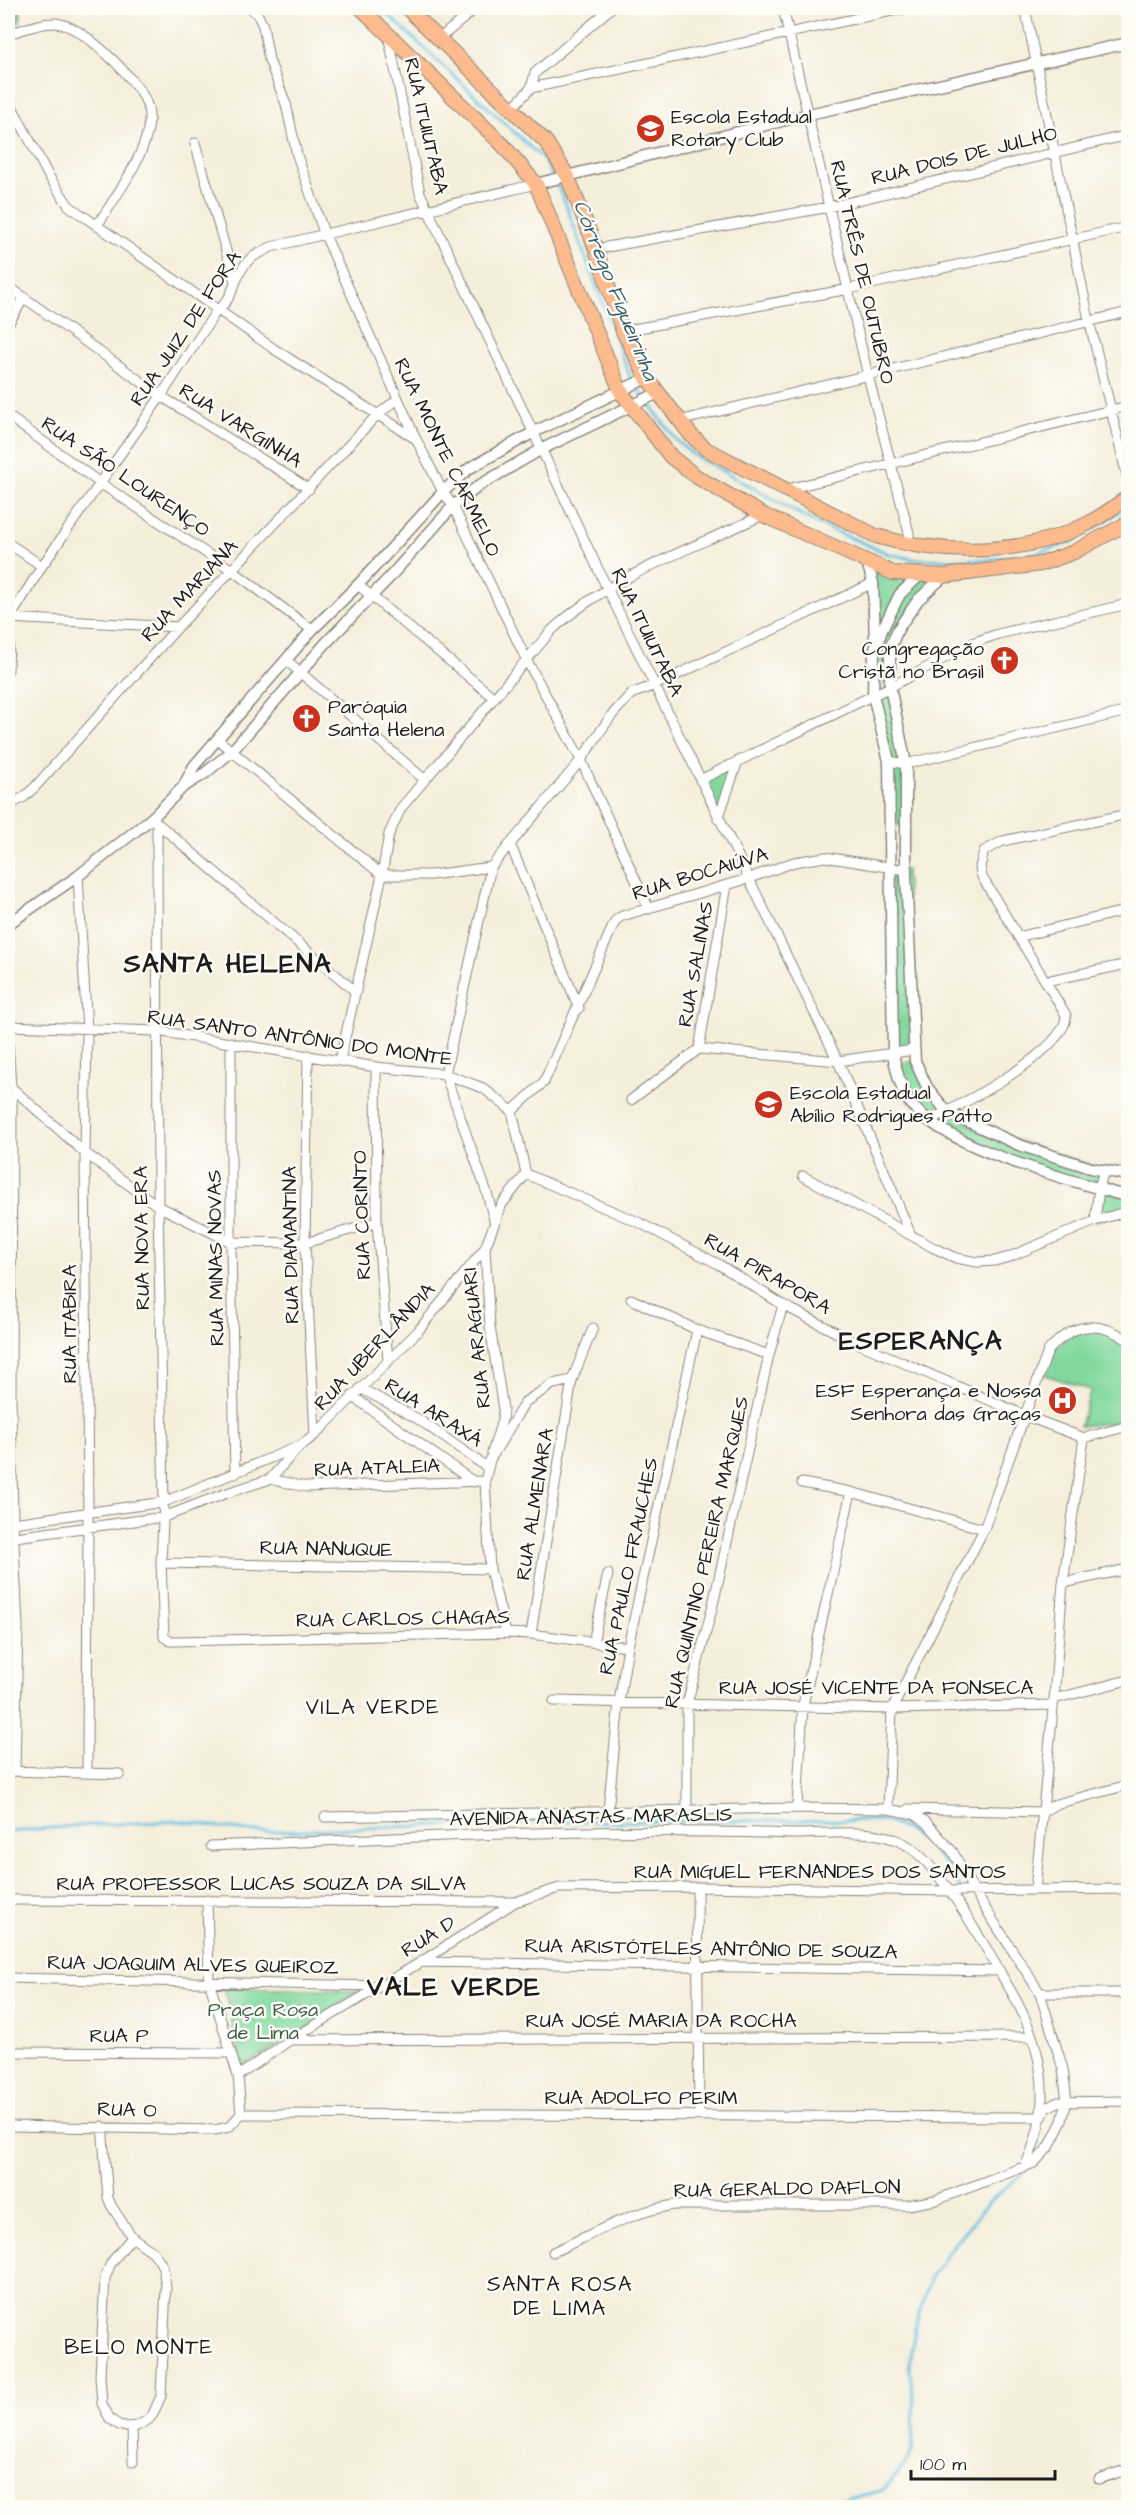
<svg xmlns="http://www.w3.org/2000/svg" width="1136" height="2515" font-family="'Architects Daughter',sans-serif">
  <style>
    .green { fill: #80d89d; stroke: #4e7a5c; stroke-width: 1.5 }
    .forest { fill: #68b884; stroke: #426a50; stroke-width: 1.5 }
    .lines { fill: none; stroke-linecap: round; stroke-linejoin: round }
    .stream { stroke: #62bfe0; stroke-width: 3 }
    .minor-casing { stroke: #88857b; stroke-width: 11 }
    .tertiary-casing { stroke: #88857b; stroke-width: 13 }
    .primary-casing { stroke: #88857b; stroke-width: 16 }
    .minor { stroke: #fff; stroke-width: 9 }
    .tertiary { stroke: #fff; stroke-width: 10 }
    .primary { stroke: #fcba8d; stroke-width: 14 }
    .labels { text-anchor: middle; stroke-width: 5; stroke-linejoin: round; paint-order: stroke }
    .poi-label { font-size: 20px; fill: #1c1c1c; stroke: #fdfcf7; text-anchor: start }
    .street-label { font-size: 20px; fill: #1c1c1c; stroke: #fdfcf7 }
    .park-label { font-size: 20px; fill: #3f5e49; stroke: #fdfcf7 }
    .water-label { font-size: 21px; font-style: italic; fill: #385d6a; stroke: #fdfcf7 }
    .neighbourhood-label { font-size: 21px; letter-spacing: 1.5px; fill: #1c1c1c; stroke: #fdfcf7 }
    .district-label { font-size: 26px; font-weight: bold; letter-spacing: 1.5px; fill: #1c1c1c; stroke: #fdfcf7 }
  </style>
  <rect width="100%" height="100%" fill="#fdfcf7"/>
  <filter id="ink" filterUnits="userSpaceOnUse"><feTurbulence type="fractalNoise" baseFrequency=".0167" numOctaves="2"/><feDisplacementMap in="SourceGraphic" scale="12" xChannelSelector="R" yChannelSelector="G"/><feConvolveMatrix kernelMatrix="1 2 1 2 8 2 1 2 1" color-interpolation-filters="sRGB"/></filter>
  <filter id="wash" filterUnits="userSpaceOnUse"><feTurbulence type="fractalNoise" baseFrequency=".008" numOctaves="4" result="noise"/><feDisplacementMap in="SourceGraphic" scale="24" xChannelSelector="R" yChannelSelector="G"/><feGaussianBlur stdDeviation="1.35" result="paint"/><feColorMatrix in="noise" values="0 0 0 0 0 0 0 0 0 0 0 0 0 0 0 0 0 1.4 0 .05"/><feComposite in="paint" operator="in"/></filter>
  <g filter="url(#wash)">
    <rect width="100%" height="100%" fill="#f4eeda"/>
    <path class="green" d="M867 562 944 576 898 629 889 680 872 688 875 640Z
      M890 687 906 764 905 825 890 824 889 761 873 695Z
      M738 761 718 819 700 780Z
      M891 868 906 870 914 1050 893 1054Z
      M915 1061 927 1087 969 1124 1104 1170 1099 1188 1128 1197V1211L1095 1221 1099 1188 965 1142 909 1101 895 1064Z
      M1085 1330 1109 1333 1128 1346V1418L1112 1423 1080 1426 1091 1390 1043 1374C1053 1345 1058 1342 1085 1330Z
      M224 1988 358 1991 290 2040 242 2066Z"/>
    <path class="forest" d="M8 8H20L21 17 19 23 8 26Z"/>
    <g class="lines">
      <path class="stream" d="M381 8 544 160 552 176
        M555 182 564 200 631 379 644 397
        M648 402 676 440 692 454 816 523 889 554 913 559 984 560 1035 554 1073 541 1128 506
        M8 1832 75 1826 180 1821 252 1832 530 1822 883 1820C928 1836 936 1850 961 1889
        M813 2508 883 2490 908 2461 912 2450 914 2399 910 2373 911 2351 917 2320 931 2277 949 2251 989 2202 1022 2175"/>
    </g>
  </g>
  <g filter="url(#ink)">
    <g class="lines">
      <defs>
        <path id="minor" d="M251 8 258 15 263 26 269 60 286 104 297 155 324 233 416 439 443 492 453 506 526 659 581 760 649 909
          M783 8 868 376 909 533V544
          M1025 8 1089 320 1128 480
          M8 34C22 30 41 22 56 23 83 26 124 69 140 91 146 99 150 111 149 121 147 155 115 197 97 226
          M388 34 420 193 607 588 838 1061 911 1235
          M440 38 476 8
          M531 88 535 73 611 8
          M8 99 48 175 69 206 274 349 416 439
          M511 109 531 88 906 8
          M195 143 235 282
          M596 249 829 207 1128 135
          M8 286 161 396 309 489
          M8 324 24 298
          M623 331 849 289 1128 227
          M8 416 100 483 232 570 312 630
          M679 421 1128 312
          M787 489 1128 406
          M8 543 42 566
          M358 585 493 697
          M8 618 178 627
          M286 660 425 780
          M8 670 10 618 42 566 161 396 217 310C236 298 233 274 250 259 256 254 265 251 271 247L536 184
          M217 739 382 875H431L491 867 581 760 611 716 631 694 655 685 873 583
          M889 761 906 764 1128 711
          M700 780 890 687 975 642 998 634 1128 604
          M8 806 24 797 35 787 178 627 377 415 398 399
          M718 819 738 761
          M156 822 356 992
          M157 823 158 1206 164 1502 161 1563 164 1637 170 1641H177L506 1633 531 1634 628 1647
          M510 844 579 1008
          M491 867 445 1074 487 1193 494 1220
          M78 876 87 1030 85 1153 88 1513 87 1772
          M1018 937 1128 910
          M1046 981 1128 964
          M8 1026 157 1031 376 1067 445 1074 483 1088 512 1111 526 1174
          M8 1041 12 1102 11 1397 13 1523 18 1627 15 1771
          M231 1042V1242L235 1474
          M699 1049 727 885
          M308 1055 305 1243 315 1435
          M340 1060 382 875 389 834 401 808 551 631C610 576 691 549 763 515
          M376 1067 377 1222 388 1361
          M11 1087 85 1153 158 1206 231 1242 305 1243 377 1222
          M631 1100 699 1049 838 1061 914 1050
          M512 1111 544 1082 612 928 616 920 622 916 747 879 794 862 825 857 906 870
          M928 1121C959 1106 1067 1051 1066 1015L982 877 980 867 984 851 1003 841 1128 814
          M526 1174 640 1223 718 1264 783 1305 853 1341 1026 1416 1084 1438 1128 1426
          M803 1176 934 1248 956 1258 977 1262 995 1261 1009 1257 1095 1221 1128 1211
          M1095 1221 1099 1188 1104 1170
          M485 1248 490 1327 503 1409 502 1420 492 1453
          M631 1299 697 1330 769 1355
          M360 1388 418 1419 488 1468
          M352 1396 474 1482
          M270 1479 306 1487 485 1481
          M802 1483 851 1492 984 1529
          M13 1523 164 1502 297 1447
          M8 1538 164 1517 224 1494 270 1479 299 1447 315 1435 418 1331 485 1248 502 1204 526 1174
          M161 1563 490 1569
          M1063 1583 1128 1569
          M506 1633 490 1569 485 1481 490 1460 525 1402 553 1384 572 1380
          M531 1634 572 1380 593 1328
          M593 1642 608 1574
          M1054 1699 1128 1680
          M554 1701 892 1709 1053 1705
          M8 1771 120 1774
          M797 1808 803 1705 851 1492
          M888 1809 892 1709 984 1529 1048 1351C1072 1323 1097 1319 1128 1340
          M908 1809 1042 1812 1056 1804 1128 1785
          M608 1811 619 1702 628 1647 697 1330
          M687 1811V1704L712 1609 769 1355 783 1305
          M325 1817 797 1808 888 1809 914 1814 926 1822 953 1852 974 1891 1040 1993 1063 2069 1067 2101 1062 2121 1049 2147 1034 2163 936 2200 908 2205H674C630 2212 593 2234 553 2252
          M211 1846C403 1838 596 1826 789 1834 825 1835 873 1826 905 1844 941 1865 986 1948 1008 1986 1044 2045 1055 2105 1024 2168
          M697 1887 699 2115
          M1035 1890 1054 1699 1063 1583 1084 1438
          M8 1900 515 1902
          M207 1900 209 1981 238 2076 241 2114
          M421 1962 1000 1971
          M8 1978 378 1986
          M1040 1993H1128
          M290 2040 1032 2037
          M8 2052 231 2053
          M238 2076 290 2040 421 1962 515 1902 559 1888 697 1887 949 1891 1128 1889
          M241 2114 1042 2117
          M1043 2115 1046 2108 1058 2102 1128 2101
          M8 2126 215 2130 229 2127 241 2114
          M102 2126 108 2198 112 2207 132 2237 153 2252 159 2260 163 2267 166 2287 161 2396 153 2414 148 2420 137 2426 126 2427 119 2425 110 2419 102 2404 100 2376 105 2278 111 2263 132 2237
          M132 2427 133 2462
          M1099 2479 1128 2469"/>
        <path id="tertiary" d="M536 184 809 114 1128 43
          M867 562 873 583 875 640
          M920 575 900 594 882 630 874 652 873 695 889 761 893 1054C896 1069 900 1088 909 1101 943 1149 1072 1180 1128 1197
          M944 576 918 600 898 629 890 648V687L906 764V874L915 1061 927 1087 947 1112 1019 1145 1091 1168 1128 1175
          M183 787 194 766 312 630 358 585 443 492 459 477 470 468 534 432 647 378
          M8 924 78 876 152 818 183 787 204 774 231 752 326 643 388 579 453 506 480 485 542 449 658 393"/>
        <path id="primary" d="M361 8 502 144 536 184 621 392 671 457 697 477 763 515 893 573 944 576 1041 564 1074 552 1128 523
          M407 8 546 142 567 175 596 249 623 331 647 378 691 435 706 449 876 536C943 556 1026 556 1089 523 1103 515 1116 506 1128 497"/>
      </defs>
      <use href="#minor" class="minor-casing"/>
      <use href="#tertiary" class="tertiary-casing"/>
      <use href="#primary" class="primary-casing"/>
      <use href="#minor" class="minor"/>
      <use href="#tertiary" class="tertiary"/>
      <use href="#primary" class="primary"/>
    </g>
  </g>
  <defs>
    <symbol id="school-disc" viewBox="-11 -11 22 22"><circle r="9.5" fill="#c8321e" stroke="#fdfcf7"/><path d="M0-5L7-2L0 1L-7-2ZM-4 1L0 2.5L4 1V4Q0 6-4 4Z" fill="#fff"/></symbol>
    <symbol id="church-disc" viewBox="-11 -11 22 22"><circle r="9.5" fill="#c8321e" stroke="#fdfcf7"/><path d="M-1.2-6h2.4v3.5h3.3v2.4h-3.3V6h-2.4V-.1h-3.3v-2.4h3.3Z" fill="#fff"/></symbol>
    <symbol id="hospital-disc" viewBox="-11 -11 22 22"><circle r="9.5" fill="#c8321e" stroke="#fdfcf7"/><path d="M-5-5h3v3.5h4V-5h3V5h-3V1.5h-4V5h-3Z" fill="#fff"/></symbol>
  </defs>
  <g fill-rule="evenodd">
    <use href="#school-disc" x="634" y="112" width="33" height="33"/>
    <use href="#church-disc" x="988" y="644" width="33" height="33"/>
    <use href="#church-disc" x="290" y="702" width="33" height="33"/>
    <use href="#school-disc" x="752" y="1088" width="33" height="33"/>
    <use href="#hospital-disc" x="1046" y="1384" width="33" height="33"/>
  </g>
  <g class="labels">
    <g class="poi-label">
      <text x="671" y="123">Escola Estadual<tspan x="671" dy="23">Rotary Club</tspan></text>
      <text x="984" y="655" text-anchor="end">Congregação<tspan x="984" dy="23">Cristã no Brasil</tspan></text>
      <text x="328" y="713">Paróquia<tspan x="328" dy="23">Santa Helena</tspan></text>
      <text x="790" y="1099">Escola Estadual<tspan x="790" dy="23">Abílio Rodrigues Patto</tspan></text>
      <text x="1041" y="1397" text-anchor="end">ESF Esperança e Nossa<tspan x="1041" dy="23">Senhora das Graças</tspan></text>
    </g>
    <g class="street-label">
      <text transform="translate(427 126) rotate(77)" y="7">RUA ITUIUTABA</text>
      <text transform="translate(964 155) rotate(-14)" y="7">RUA DOIS DE JULHO</text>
      <text transform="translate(863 272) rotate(77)" y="7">RUA TRÊS DE OUTUBRO</text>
      <text transform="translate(185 328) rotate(-56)" y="7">RUA JUIZ DE FORA</text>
      <text transform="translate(241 425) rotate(32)" y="7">RUA VARGINHA</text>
      <text transform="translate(448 457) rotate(64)" y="7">RUA MONTE CARMELO</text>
      <text transform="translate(126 476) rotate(34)" y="7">RUA SÃO LOURENÇO</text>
      <text transform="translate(189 590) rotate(-47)" y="7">RUA MARIANA</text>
      <text transform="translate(648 632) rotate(64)" y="7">RUA ITUIUTABA</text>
      <text transform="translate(700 873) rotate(-17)" y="7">RUA BOCAIÚVA</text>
      <text transform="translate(695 964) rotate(-80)" y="7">RUA SALINAS</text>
      <text transform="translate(300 1037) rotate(8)" y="7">RUA SANTO ANTÔNIO DO MONTE</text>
      <text transform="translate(361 1215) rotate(-92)" y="7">RUA CORINTO</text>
      <text transform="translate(141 1238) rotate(-91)" y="7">RUA NOVA ERA</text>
      <text transform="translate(290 1245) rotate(-91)" y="7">RUA DIAMANTINA</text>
      <text transform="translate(215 1258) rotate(-91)" y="7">RUA MINAS NOVAS</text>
      <text transform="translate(768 1273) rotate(30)" y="7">RUA PIRAPORA</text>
      <text transform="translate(69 1324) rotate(-90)" y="7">RUA ITABIRA</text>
      <text transform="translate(476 1338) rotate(-96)" y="7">RUA ARAGUARI</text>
      <text transform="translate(374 1346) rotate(-47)" y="7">RUA UBERLÂNDIA</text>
      <text transform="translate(434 1412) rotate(32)" y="7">RUA ARAXÁ</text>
      <text transform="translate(377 1467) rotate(-2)" y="7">RUA ATALEIA</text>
      <text transform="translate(534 1504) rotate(-81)" y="7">RUA ALMENARA</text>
      <text transform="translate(326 1548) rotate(1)" y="7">RUA NANUQUE</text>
      <text transform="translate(706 1552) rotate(-77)" y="7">RUA QUINTINO PEREIRA MARQUES</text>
      <text transform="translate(628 1566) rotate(-78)" y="7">RUA PAULO FRAUCHES</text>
      <text transform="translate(403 1618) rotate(-1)" y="7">RUA CARLOS CHAGAS</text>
      <text x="876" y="1694">RUA JOSÉ VICENTE DA FONSECA</text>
      <text transform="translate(591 1816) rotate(-1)" y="7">AVENIDA ANASTAS MARASLIS</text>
      <text x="820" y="1878">RUA MIGUEL FERNANDES DOS SANTOS</text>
      <text x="261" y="1890">RUA PROFESSOR LUCAS SOUZA DA SILVA</text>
      <text transform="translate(428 1936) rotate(-32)" y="7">RUA D</text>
      <text transform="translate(711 1948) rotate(1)" y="7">RUA ARISTÓTELES ANTÔNIO DE SOUZA</text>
      <text transform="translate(193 1964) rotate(1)" y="7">RUA JOAQUIM ALVES QUEIROZ</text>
      <text x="661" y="2027">RUA JOSÉ MARIA DA ROCHA</text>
      <text x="119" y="2042">RUA P</text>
      <text x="641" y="2104">RUA ADOLFO PERIM</text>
      <text transform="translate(127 2109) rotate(2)" y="7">RUA O</text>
      <text transform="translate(787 2188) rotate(-1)" y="7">RUA GERALDO DAFLON</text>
    </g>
    <g class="park-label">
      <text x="263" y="2016">Praça Rosa<tspan x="263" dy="23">de Lima</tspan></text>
    </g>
    <g class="water-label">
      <text transform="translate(616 290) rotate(68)" y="7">Córrego Figueirinha</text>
    </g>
    <g class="neighbourhood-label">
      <text x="373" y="1714">VILA VERDE</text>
      <text x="560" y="2291">SANTA ROSA<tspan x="560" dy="24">DE LIMA</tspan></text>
      <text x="139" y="2354">BELO MONTE</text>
    </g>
    <g class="district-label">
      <text x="228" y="972">SANTA HELENA</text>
      <text x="921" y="1349">ESPERANÇA</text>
      <text x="454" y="1995">VALE VERDE</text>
    </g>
  </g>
  <rect width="1136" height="2515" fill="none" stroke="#fdfcf7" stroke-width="30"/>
  <path d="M911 2470v9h144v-9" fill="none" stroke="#1c1c1c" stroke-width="3"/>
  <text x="920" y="2470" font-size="18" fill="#1c1c1c" stroke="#fdfcf7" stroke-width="4.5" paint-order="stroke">100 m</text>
</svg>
